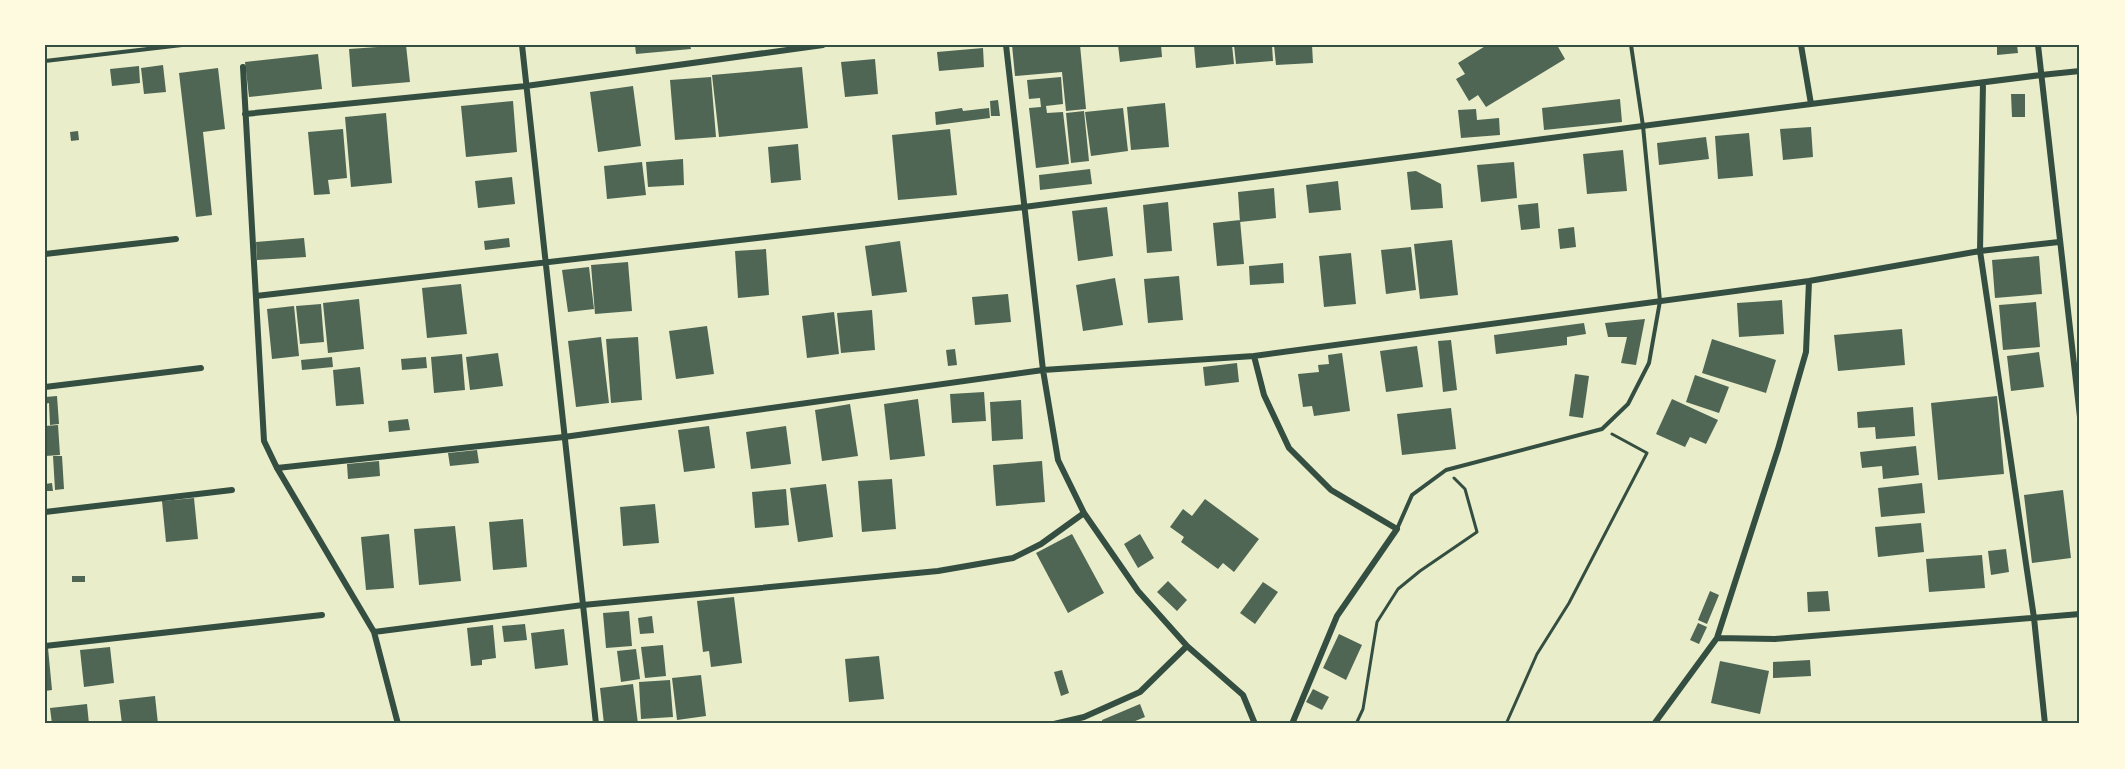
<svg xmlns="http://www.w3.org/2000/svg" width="2125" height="769" font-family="'Roboto Serif',serif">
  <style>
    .building { fill: #4f6655 }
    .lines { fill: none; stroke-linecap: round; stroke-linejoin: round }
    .path { stroke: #344e41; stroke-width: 3 }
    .service { stroke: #344e41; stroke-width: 4 }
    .minor { stroke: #344e41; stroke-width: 6 }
    .neatline { fill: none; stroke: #344e41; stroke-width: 2 }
  </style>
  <rect width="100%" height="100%" fill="#e9edc9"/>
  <path class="building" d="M406 45 410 82 352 87 349 49Z
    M635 45H690L691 49 636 54Z
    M1012 45H1080L1086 109 1066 111 1062 72 1015 76Z
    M1118 45H1161L1162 57 1120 62Z
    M1194 45H1232L1234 64 1196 68Z
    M1234 45H1272L1273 61 1236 64Z
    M1274 45H1312L1313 63 1276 65Z
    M1487 45H1557L1565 59 1486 107 1478 95 1469 101 1456 79 1465 74 1458 63Z
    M1997 45H2017L2018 53 1997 55Z
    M983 48 984 67 939 71 937 52Z
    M318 54 322 89 249 97 245 62Z
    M875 59 878 94 845 97 841 62Z
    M163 65 166 92 144 94 141 68Z
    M139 66 140 83 112 86 110 69Z
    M802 67 808 128 719 137 712 75Z
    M218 68 225 129 203 132 212 215 196 217 179 73Z
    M711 77 716 137 675 140 670 80Z
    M1061 77 1063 104 1046 106 1047 113 1063 112 1069 164 1036 168 1029 108 1041 107 1040 98 1029 99 1027 80Z
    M633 86 641 146 598 152 590 92Z
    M2011 94H2025V117H2012Z
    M1620 99 1622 122 1544 130 1542 108Z
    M998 100 1000 116H991L990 101Z
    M513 101 517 152 466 157 461 106Z
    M1165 103 1169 147 1131 150 1127 107Z
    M962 108 963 111 989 108 990 118 936 125 935 112Z
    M1123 108 1128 151 1091 156 1085 112Z
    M1476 109 1477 120 1499 118 1500 135 1461 138 1458 110Z
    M1084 111 1089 161 1071 163 1066 113Z
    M386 113 392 183 351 187 345 117Z
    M1811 127 1813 157 1783 160 1780 129Z
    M343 129 347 178 328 180 330 194 314 195 308 132Z
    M950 129 957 195 898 200 892 135Z
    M78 131 79 140 71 141 70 132Z
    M1749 133 1753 176 1718 179 1715 136Z
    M1706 137 1709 159 1659 165 1657 143Z
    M798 144 801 180 771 183 768 147Z
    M1623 150 1627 191 1587 194 1583 154Z
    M683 159 684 185 648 187 646 162Z
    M642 162 646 195 607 199 604 166Z
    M1514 162 1517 198 1481 202 1477 165Z
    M1090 169 1092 184 1040 190 1039 175Z
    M1416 171 1441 184 1443 208 1411 210 1407 172Z
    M512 177 515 204 478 208 475 181Z
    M1338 181 1341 210 1309 213 1306 185Z
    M1274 188 1276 218 1240 222 1238 192Z
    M1168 202 1172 251 1147 253 1143 205Z
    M1538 203 1540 228 1521 230 1518 205Z
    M1107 207 1113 256 1078 261 1072 211Z
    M1240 220 1244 264 1217 266 1213 223Z
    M1574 227 1576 247 1560 249 1558 229Z
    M304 238 306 257 257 260 256 242Z
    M509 238 510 247 485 250 484 241Z
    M1452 240 1458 295 1420 299 1414 244Z
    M900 241 907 292 872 296 865 246Z
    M1411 247 1416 290 1386 294 1381 250Z
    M766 249 769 295 738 298 735 251Z
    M1351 253 1356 304 1324 307 1319 256Z
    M2039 256 2042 294 1995 298 1992 260Z
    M628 262 632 311 595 314 591 265Z
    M1283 263 1284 283 1250 285 1249 266Z
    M589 267 594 309 568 312 562 270Z
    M1179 276 1183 320 1148 323 1144 279Z
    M1115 278 1123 325 1083 331 1076 285Z
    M461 284 467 334 427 338 422 288Z
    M1008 294 1011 322 975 325 972 297Z
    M359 299 364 349 328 353 323 303Z
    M1782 300 1784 334 1739 337 1737 303Z
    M2036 302 2040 347 2003 350 1999 305Z
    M321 304 324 342 300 344 296 306Z
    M294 306 299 356 272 359 267 309Z
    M872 310 875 350 841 353 837 313Z
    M834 312 839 354 807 358 802 316Z
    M1645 319 1636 365 1621 363 1627 337H1608L1605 323Z
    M1584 323 1586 334 1567 337V345L1496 354 1494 335Z
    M707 326 714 374 676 379 669 331Z
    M1902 329 1905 365 1838 371 1834 335Z
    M601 337 609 403 576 407 568 341Z
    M638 337 642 400 611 403 606 339Z
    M1712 339 1776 360 1766 393 1702 373Z
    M1451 340 1457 390 1443 392 1438 341Z
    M1417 346 1423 387 1386 392 1380 351Z
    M955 349 957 365 948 366 946 350Z
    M2039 352 2044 387 2011 391 2007 356Z
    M498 353 503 386 470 390 466 357Z
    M1342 353 1350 411 1314 416 1312 406 1303 407 1298 374 1319 372 1318 365 1329 364 1328 355Z
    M462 354 465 390 434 393 431 357Z
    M332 357 333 367 302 370 301 360Z
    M426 357 427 368 402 370 401 359Z
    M1237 363 1239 382 1205 386 1203 367Z
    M360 367 364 404 336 406 333 370Z
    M1575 374 1589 376 1583 418 1569 416Z
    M1695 375 1729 387 1719 413 1686 402Z
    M984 392 986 421 952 423 950 394Z
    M57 396 59 424 50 425 49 403 45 404V397Z
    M1997 396 2004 474 1938 480 1931 403Z
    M918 399 925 456 890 460 884 404Z
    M1672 399 1718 420 1706 444 1690 437 1685 447 1656 434Z
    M1021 400 1023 439 992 441 990 402Z
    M850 404 858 456 822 461 815 410Z
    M1913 407 1915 436 1876 439 1875 427 1858 428 1857 412Z
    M1451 408 1456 449 1402 455 1397 414Z
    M408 419 410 430 389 432 388 421Z
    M58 425 60 455 45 456V426Z
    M709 426 715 468 684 472 678 430Z
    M786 426 791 464 751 469 746 432Z
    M1916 446 1919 475 1883 479 1882 466 1862 468 1860 452Z
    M477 450 479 463 450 466 448 453Z
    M53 456H62L64 489 55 490Z
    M379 461 380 476 348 479 347 464Z
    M1042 461 1045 502 996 506 993 465Z
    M892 479 896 529 862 532 858 481Z
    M52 483 53 491H45V484Z
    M1922 483 1925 513 1881 517 1878 488Z
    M826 484 833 537 798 542 790 488Z
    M786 489 789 525 755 528 752 492Z
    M2063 490 2071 558 2032 563 2024 495Z
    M194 498 198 539 166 542 162 501Z
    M1205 499 1259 539 1234 572 1223 563 1218 569 1181 542 1184 537 1170 527 1183 509 1192 516Z
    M655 504 659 543 623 546 620 507Z
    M523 519 527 567 493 570 489 522Z
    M1921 523 1924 552 1878 557 1875 527Z
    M455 526 461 581 419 585 414 529Z
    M389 534 394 588 366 590 361 537Z
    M1072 534 1104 593 1068 613 1036 553Z
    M1140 534 1154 558 1138 568 1124 544Z
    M2006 549 2009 572 1991 575 1988 551Z
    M1982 555 1985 588 1929 592 1926 559Z
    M72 576H85V582H72Z
    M1168 581 1187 600 1177 611 1157 592Z
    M1263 582 1278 592 1255 624 1240 613Z
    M1710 591 1719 595 1707 624 1698 620Z
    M1828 591 1830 611 1808 612 1807 592Z
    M734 597 742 663 711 667 709 651 703 652 697 601Z
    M629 611 632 646 606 648 603 613Z
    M652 616 654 633 640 634 638 618Z
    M1698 623 1707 627 1699 644 1690 640Z
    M525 624 527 640 504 642 502 626Z
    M493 625 496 658 482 660V665L471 666 467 628Z
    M564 629 568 665 535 669 531 633Z
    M1339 634 1362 645 1346 680 1323 668Z
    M663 645 666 676 645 678 641 647Z
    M110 647 114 683 84 687 80 650Z
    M45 648H48L52 690 45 691Z
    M636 649 640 679 621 682 617 651Z
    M879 656 884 699 849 702 845 659Z
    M1810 660 1811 676 1773 678V662Z
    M1720 661 1769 671 1760 714 1711 703Z
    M1062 670 1069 693 1061 696 1054 672Z
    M701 675 706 716 677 720 672 678Z
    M670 680 673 717 641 719 639 682Z
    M633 684 638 724H604L600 688Z
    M1313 689 1329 697 1322 710 1306 702Z
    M155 696 158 724H122L119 700Z
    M87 704 89 724H52L50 708Z
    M1140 704 1145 717 1128 724H1103L1102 720Z"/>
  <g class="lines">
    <path class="path" d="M1356 724 1363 709 1377 622 1398 589 1420 571 1477 532 1465 489 1454 478
      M1506 724 1537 654 1569 603 1647 453 1612 434"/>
    <path class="service" d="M45 61 182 45
      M1397 529 1412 495 1446 470 1602 429 1628 404 1649 363 1660 301 1643 126 1631 45"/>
    <path class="minor" d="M522 45 596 724
      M1006 45 1043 370 1058 460 1084 513 1138 591 1187 646 1243 695 1255 724
      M1801 45 1811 104
      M2038 45 2080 417
      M243 67 264 441 277 468 374 632 398 724
      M1983 83 1980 251 2034 618 2045 724
      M245 114 526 86 823 45
      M45 254 176 239
      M256 296 1024 207 1811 104 2041 75 2080 71
      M1254 356 1264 395 1289 448 1331 490 1397 529 1337 616 1292 724
      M45 387 201 368
      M277 468 564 437 1043 370 1254 356 1809 281 1980 251 2059 242
      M45 512 232 490
      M374 632 583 605 938 571 1013 558 1041 544 1084 513
      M1717 638 1775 639 2080 614
      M45 646 322 615
      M1054 724 1084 717 1140 692 1187 646
      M1654 724 1717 638 1778 449 1806 352 1809 281"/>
  </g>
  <rect width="2125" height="769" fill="none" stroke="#fefae0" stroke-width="93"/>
  <rect x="46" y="46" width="2032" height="676" class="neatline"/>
</svg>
